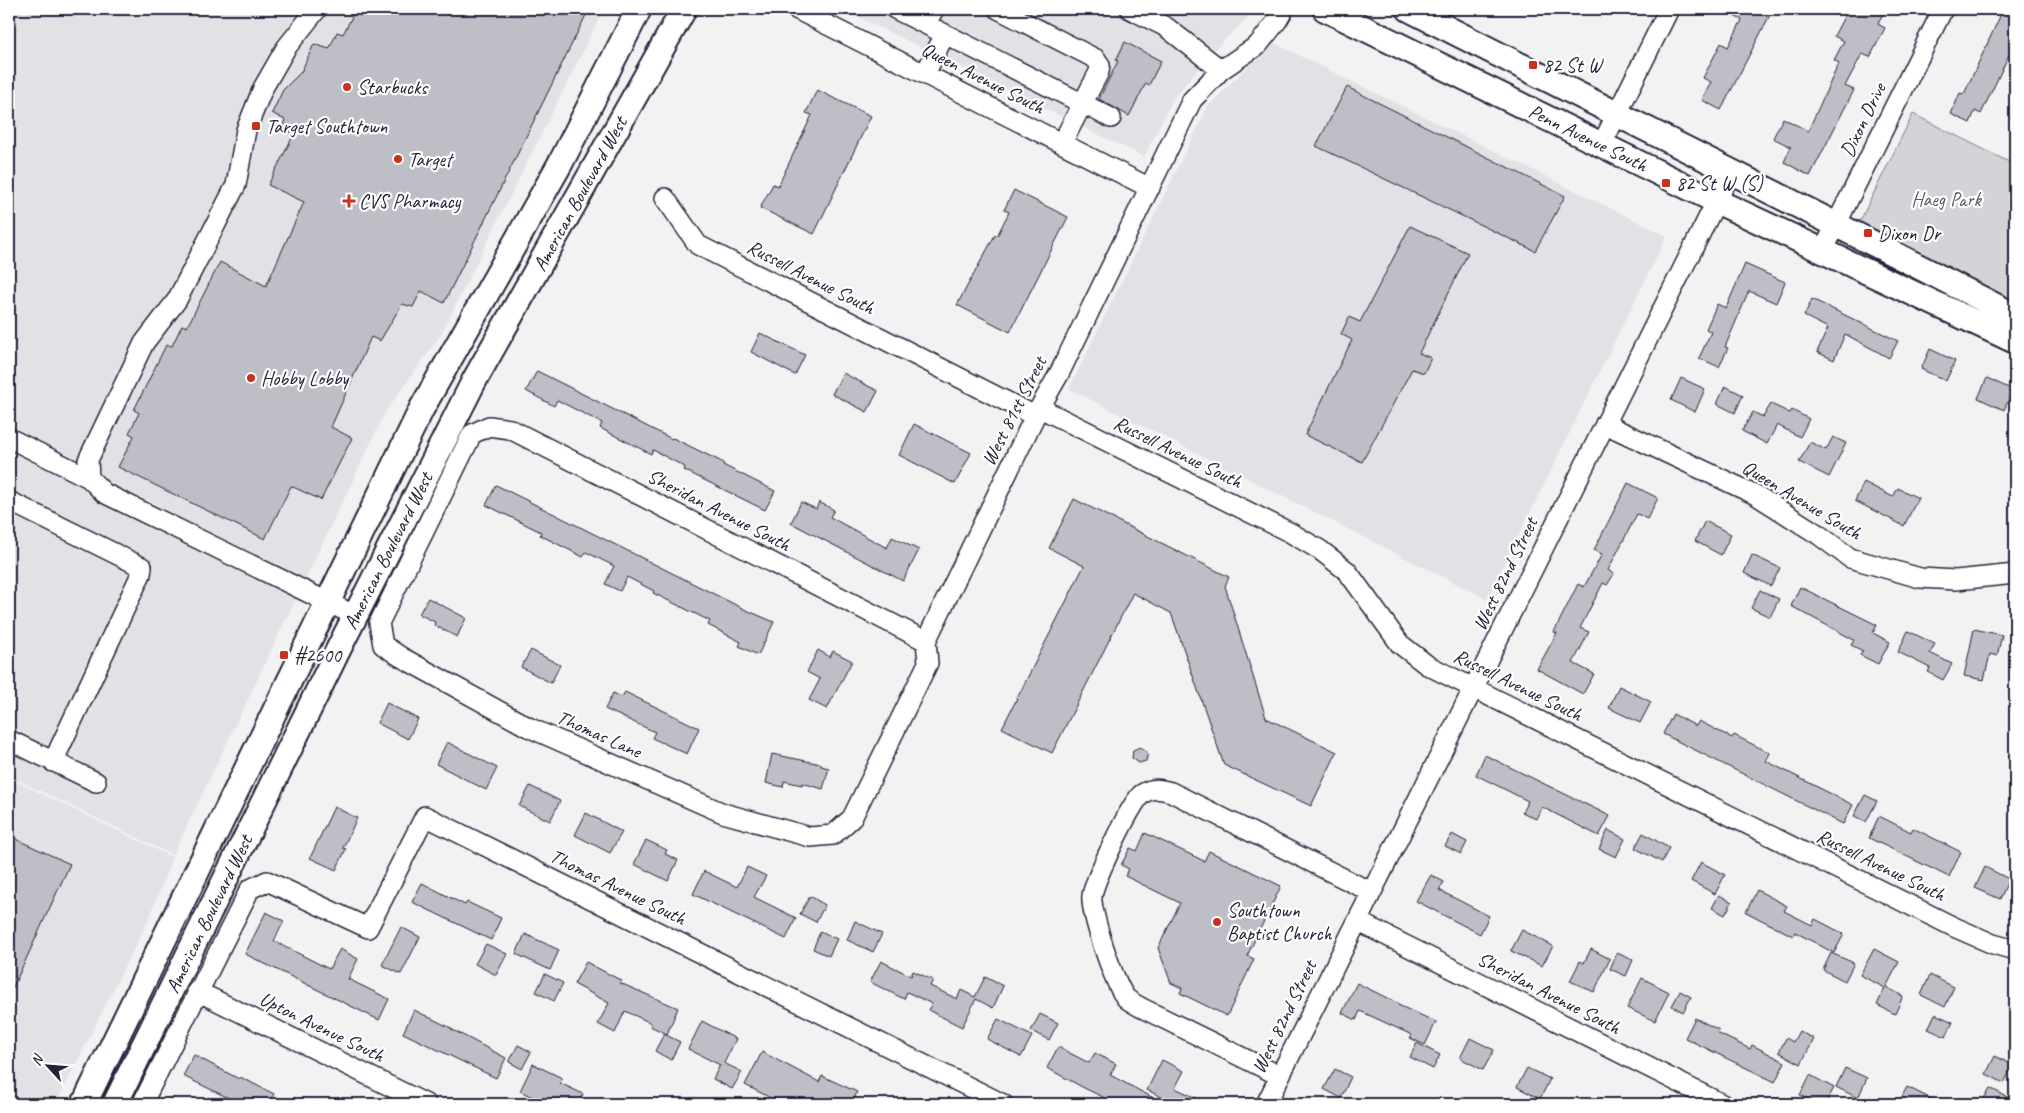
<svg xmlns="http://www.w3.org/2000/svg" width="2024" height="1113" viewBox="0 0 2024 1113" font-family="Caveat,sans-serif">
<rect width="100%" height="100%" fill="#f2f2f3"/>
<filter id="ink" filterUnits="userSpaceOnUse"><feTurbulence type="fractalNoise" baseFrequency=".02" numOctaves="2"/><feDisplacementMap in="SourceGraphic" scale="10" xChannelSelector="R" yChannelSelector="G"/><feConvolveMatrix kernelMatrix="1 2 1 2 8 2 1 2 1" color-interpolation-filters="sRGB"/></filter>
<g filter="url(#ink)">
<path fill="#e2e2e6" d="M9 9H604L440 336 386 411 173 855 9 776Z
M842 9H1251L1254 12 1219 45 1174 97 1144 157Z
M1272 42 1667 236 1487 599 1069 389 1208 106Z
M9 778 172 857 151 914 56 1104H9Z"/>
<path fill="#d3d3d8" stroke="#7a7a8a" d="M1913 114 2015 165V303L1858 225Z"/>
<path fill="#bebec6" stroke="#22223b" d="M356 9H589L444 303 421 291 413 307 402 304 380 341 371 337 331 427 352 438 321 500 291 486 265 539 118 467 134 436 129 433 139 413 134 410 166 345 172 346 182 325 187 327 220 262 266 286 304 202 268 185 294 134 282 128 285 120 272 113 283 90 301 72 314 44 329 49 337 32 343 34Z
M1720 9H1773L1721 110 1702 100 1711 82 1703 78 1721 43 1728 47 1742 20Z
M1848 9H1885L1878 24 1885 28 1870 57 1862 54 1845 86 1854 90 1810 176 1784 162 1791 147 1773 138 1783 118 1808 131 1839 63 1834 60 1844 41 1834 36Z
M2002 12 2015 18V42L1981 114 1975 111 1970 123 1951 114 1960 93 1964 94Z
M1125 42 1161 61 1149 85 1146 83 1129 116 1099 99 1118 61 1116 60Z
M1347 87 1565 196 1535 251 1316 146Z
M817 90 871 116 814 234 760 208 773 184 778 186 812 115 806 113Z
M1014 190 1068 217 1010 332 957 305 995 235 997 236 1009 212 1004 210Z
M1410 226 1468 253 1419 353 1431 358 1424 373 1412 369 1362 462 1305 435 1352 340 1341 334 1349 317 1360 322Z
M1745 264 1785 282 1776 303 1749 291 1725 347 1728 348 1719 367 1699 358 1711 332 1706 329 1717 304 1726 308Z
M1812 299 1898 341 1889 358 1845 334 1834 360 1817 352 1828 328 1804 316Z
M760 333 805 355 795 375 751 352Z
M1930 349 1955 361 1946 381 1921 369Z
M537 371 672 439 673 438 724 463 723 465 775 491 765 510 684 470 685 467 653 450 651 454 600 428 602 423 557 400 554 406 526 391Z
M843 373 878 391 867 412 832 394Z
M1681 378 1705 389 1695 412 1671 400Z
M1987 378 2013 390 2004 410 1978 398Z
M1725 386 1743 395 1735 413 1717 404Z
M1771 404 1790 413 1792 410 1809 419 1800 437 1777 425 1767 444 1742 431 1753 412 1763 417Z
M914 424 971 453 955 484 899 455Z
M1833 437 1846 443 1829 477 1799 462 1810 442 1826 450Z
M1864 482 1893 497 1898 488 1918 498 1904 526 1855 501Z
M1628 483 1658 498 1647 519 1637 514 1608 570 1614 574 1607 585 1603 583 1580 628 1589 632 1573 663 1594 674 1583 694 1537 669 1557 633 1554 632 1578 584 1584 587 1602 554 1594 550Z
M496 485 746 610 774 622 758 655 739 646 741 642 708 625 710 621 653 593 654 591 627 577 620 591 605 584 614 566 586 552 583 557 540 535 541 532 486 505Z
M1074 499 1229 577 1225 586 1266 718 1337 752 1311 806 1224 765 1171 613 1133 593 1052 753 1002 728 1084 566 1049 548Z
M801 502 816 509 819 502 834 510 830 517 887 548 892 537 919 550 903 581 791 523Z
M1705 521 1731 534 1721 555 1695 541Z
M1752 555 1780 568 1771 586 1744 573Z
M1800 587 1877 625 1873 633 1890 642 1878 664 1860 655 1863 651 1851 645 1854 640 1791 606Z
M1760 590 1779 599 1770 617 1751 608Z
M428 598 466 618 457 637 434 625 435 622 419 614Z
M1974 629 2002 635 1997 656 1990 654 1984 680 1964 676Z
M1908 631 1935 644 1930 653 1952 664 1943 680 1928 672 1930 668 1898 652Z
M531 650 560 665 551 683 521 667Z
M818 650 830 657 833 651 852 661 827 709 809 700 820 679 807 672Z
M1619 686 1651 702 1640 723 1609 708Z
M625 692 699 728 687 754 652 738 655 732 605 709 613 693 622 697Z
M387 703 418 719 408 739 377 723Z
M1673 714 1696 726 1699 721 1732 738 1734 735 1770 753 1766 761 1853 805 1843 824 1663 734Z
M447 742 497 768 486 790 436 764Z
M1140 747 1148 753 1146 761 1139 763 1132 758 1133 750Z
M772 754 821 764V766L829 768 823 789 802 783V785L784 781 783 787 766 783Z
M1485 755 1610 816 1599 836 1542 807 1536 819 1522 812 1528 801 1476 775Z
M530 786 560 801 550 821 519 806Z
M1865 795 1877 801 1866 822 1854 816Z
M334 807 357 818 343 848 346 849 336 870 310 858Z
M586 813 622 832 610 853 575 835Z
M1879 816 1911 832 1913 828 1961 852 1949 877 1869 838Z
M1608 830 1625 839 1616 857 1599 849Z
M1145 833 1204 861 1209 851 1281 886 1247 956 1254 959 1227 1016 1180 993 1182 988 1171 983 1158 948 1180 903 1125 876 1129 869 1121 865 1130 848 1137 851Z
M1643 833 1669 848 1662 862 1635 848Z
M1452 834 1467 842 1461 854 1445 846Z
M9 836 70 864 9 996Z
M646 840 667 850 665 854 678 860 668 881 634 864Z
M1701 862 1725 875 1715 894 1691 881Z
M747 867 766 876 754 897 796 918 786 939 693 894 704 871 737 887Z
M1985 867 2009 879 2000 899 1975 888Z
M1431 875 1444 882 1439 890 1489 916 1480 934 1416 901Z
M422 883 465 905 467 902 501 918 491 940 412 902Z
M1757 890 1787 906 1784 911 1812 925 1815 919 1844 934 1834 953 1795 932 1793 936 1746 912Z
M1719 895 1732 902 1725 915 1712 908Z
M810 896 825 905 816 922 800 914Z
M266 912 284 921 274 941 329 969 340 949 358 959 348 979 389 999 379 1020 245 954Z
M855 921 882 934 873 952 847 940Z
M401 927 420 937 401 974 382 965Z
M1522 930 1553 946 1542 966 1511 951Z
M820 932 837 939 829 956 813 949Z
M525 934 559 950 550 970 516 954Z
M486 944 507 954 496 975 475 964Z
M1591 949 1610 959 1594 992 1570 981 1580 961 1584 963Z
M1874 949 1899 962 1886 987 1903 996 1895 1014 1877 1005 1885 988 1860 975Z
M1617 953 1633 960 1626 976 1610 969Z
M1831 953 1854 963 1845 981 1823 970Z
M881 961 911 976 913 971 933 980 930 986 957 999 961 990 975 997 985 977 1003 986 993 1008 976 999 962 1027 928 1010 932 1004 907 992 904 999 870 982Z
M586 962 622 981 620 983 678 1008 667 1034 650 1026 651 1023 625 1011 615 1033 598 1024 609 1003 574 984Z
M545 974 563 983 554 1001 536 992Z
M1930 975 1954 987 1945 1007 1921 995Z
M1642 978 1669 992 1655 1021 1627 1008Z
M1357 983 1399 1004 1398 1005 1436 1022 1425 1045 1410 1038 1412 1035 1360 1011 1356 1020 1342 1013Z
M1680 991 1691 997 1683 1012 1672 1006Z
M414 1010 451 1028V1029L506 1058 496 1078 403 1033Z
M1040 1014 1058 1023 1049 1040 1031 1031Z
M1935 1014 1953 1022 1946 1037 1928 1029Z
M1695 1018 1719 1030 1717 1033 1750 1049 1752 1045 1785 1062 1775 1082 1685 1038Z
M998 1019 1032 1036 1021 1057 987 1039Z
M702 1021 736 1039 724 1063 742 1072 732 1089 713 1079 720 1065 688 1049Z
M1799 1031 1814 1039 1801 1064 1779 1052 1786 1038 1793 1042Z
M664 1034 680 1042 671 1060 655 1051Z
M1470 1038 1494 1050 1483 1070 1460 1058Z
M1417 1043 1440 1055 1433 1069 1410 1057Z
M518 1045 531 1052 522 1069 509 1062Z
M1058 1047 1089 1063 1095 1053 1116 1064 1110 1075 1165 1104H1117L1084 1088 1047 1068Z
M762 1052 819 1082 822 1076 857 1092 852 1104H816L803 1099 800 1104H783L745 1085Z
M194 1055 239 1079 240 1077 274 1094 269 1104H241L183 1076Z
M1995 1056 2013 1065 2004 1083 1986 1074Z
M1162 1060 1184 1071 1175 1088 1209 1104H1176L1147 1090Z
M533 1064 562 1078 560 1083 583 1094 578 1104H546L520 1091Z
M1527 1068 1550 1079 1540 1099 1517 1087Z
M1845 1068 1867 1078 1858 1098 1836 1087Z
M1335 1069 1351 1077 1341 1098 1324 1089Z
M1810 1075 1834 1088 1825 1104H1819L1800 1095Z
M1907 1087 1942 1104H1898Z
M1990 1088 2015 1101V1104H1981Z"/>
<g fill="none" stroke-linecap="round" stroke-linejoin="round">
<defs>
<path id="minor" d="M317 9 286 48 263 88 246 130 236 185 177 300 144 343 88 460 89 478 104 493 356 616
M796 9 1150 188
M895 9 945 34
M998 9 1096 59 1100 65 1099 72 1062 143
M1130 9 1166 27 1221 70
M926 24 934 9
M925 74 945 34 1111 118
M1602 144 1669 9
M665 198 698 245 1035 416
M1823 251 1943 9
M1040 408 1291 533 1320 550 1347 571 1400 644 1427 665 1954 927 1993 944 2015 950
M1605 424 1756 495 1819 535 1850 558 1920 578 1956 580 2015 574
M9 438 89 478
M9 501 142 567 141 574 53 762
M926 641 510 429 489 426 472 434 379 623 383 645 401 657 528 727 723 813 810 837 833 835 852 818 928 663 926 641 1035 416 1059 374 1192 100 1221 70 1258 45 1277 21 1284 9
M9 740 96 782
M1357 921 1722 1104
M197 991 426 1104
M1280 1076 1142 1008C1137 1005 1130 1002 1126 998 1115 986 1090 912 1092 896 1094 881 1131 802 1142 794 1153 787 1160 789 1171 792L1371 892
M142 1104 250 889 267 881 368 928 425 816 1003 1104
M1266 1104 1731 172"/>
<path id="major" d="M1325 9 1716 201 2015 341
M1409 9C1611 112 1814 212 2015 316
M84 1104 422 408 561 162 639 9
M115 1104 341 644 474 381 684 9"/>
</defs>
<use href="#minor" stroke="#22223b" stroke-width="22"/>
<use href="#major" stroke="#22223b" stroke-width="28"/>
<use href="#minor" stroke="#fff" stroke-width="19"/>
<use href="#major" stroke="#fff" stroke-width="24"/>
</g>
</g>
<g fill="#c8321e" stroke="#fff" stroke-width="2">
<rect x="1528" y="60" width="10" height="10" rx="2.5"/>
<circle cx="347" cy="87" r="5"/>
<rect x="251" y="121" width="10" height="10" rx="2.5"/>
<circle cx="398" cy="159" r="5"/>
<rect x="1661" y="178" width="10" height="10" rx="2.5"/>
<path d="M346.5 193.5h5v5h5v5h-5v5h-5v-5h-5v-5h5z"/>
<rect x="1863" y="228" width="10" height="10" rx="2.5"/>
<circle cx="251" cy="378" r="5"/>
<rect x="279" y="650" width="10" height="10" rx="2.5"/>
<circle cx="1217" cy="922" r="5"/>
</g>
<g text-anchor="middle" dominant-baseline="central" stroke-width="4.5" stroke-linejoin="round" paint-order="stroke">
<g font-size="20" fill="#22223b" stroke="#fff" text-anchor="start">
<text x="1543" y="65">82 St W</text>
<text x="357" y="87">Starbucks</text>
<text x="266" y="126">Target Southtown</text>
<text x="408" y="159">Target</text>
<text x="1676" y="183">82 St W (S)</text>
<text x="359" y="201">CVS Pharmacy</text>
<text x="1878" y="233">Dixon Dr</text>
<text x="261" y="378">Hobby Lobby</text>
<text x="294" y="655">#2600</text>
<text x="1227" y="910">Southtown<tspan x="1227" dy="23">Baptist Church</tspan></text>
</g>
<g font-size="20" fill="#22223b" stroke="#fff">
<text transform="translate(983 78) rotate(27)">Queen Avenue South</text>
<text transform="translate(1863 120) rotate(-64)">Dixon Drive</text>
<text transform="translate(1588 138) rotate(26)">Penn Avenue South</text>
<text transform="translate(580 194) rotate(-61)">American Boulevard West</text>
<text transform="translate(811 277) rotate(27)">Russell Avenue South</text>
<text transform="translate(1014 411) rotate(-63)">West 81st Street</text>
<text transform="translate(1178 452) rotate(26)">Russell Avenue South</text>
<text transform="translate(1802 500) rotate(31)">Queen Avenue South</text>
<text transform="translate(719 510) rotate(27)">Sheridan Avenue South</text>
<text transform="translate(388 551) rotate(-63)">American Boulevard West</text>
<text transform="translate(1505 574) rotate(-64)">West 82nd Street</text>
<text transform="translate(1518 685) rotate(26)">Russell Avenue South</text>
<text transform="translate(599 734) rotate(24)">Thomas Lane</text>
<text transform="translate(1881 865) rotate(26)">Russell Avenue South</text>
<text transform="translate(618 887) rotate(26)">Thomas Avenue South</text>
<text transform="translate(209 914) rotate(-64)">American Boulevard West</text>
<text transform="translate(1549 993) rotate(27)">Sheridan Avenue South</text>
<text transform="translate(1284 1017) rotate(-64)">West 82nd Street</text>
<text transform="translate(322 1027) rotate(26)">Upton Avenue South</text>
</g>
<g font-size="20" fill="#57576a" stroke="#fff">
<text x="1946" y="199">Haeg Park</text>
</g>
</g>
<rect width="2024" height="1113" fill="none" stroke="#fff" stroke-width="30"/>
<rect x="15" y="15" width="1994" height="1083" fill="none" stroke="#22223b" stroke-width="2" filter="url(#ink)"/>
<g transform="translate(48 1066) rotate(296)" stroke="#ffffff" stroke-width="4" paint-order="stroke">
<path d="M0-4L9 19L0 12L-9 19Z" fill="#22223b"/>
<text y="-8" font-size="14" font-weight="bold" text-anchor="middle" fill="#22223b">N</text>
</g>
</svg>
